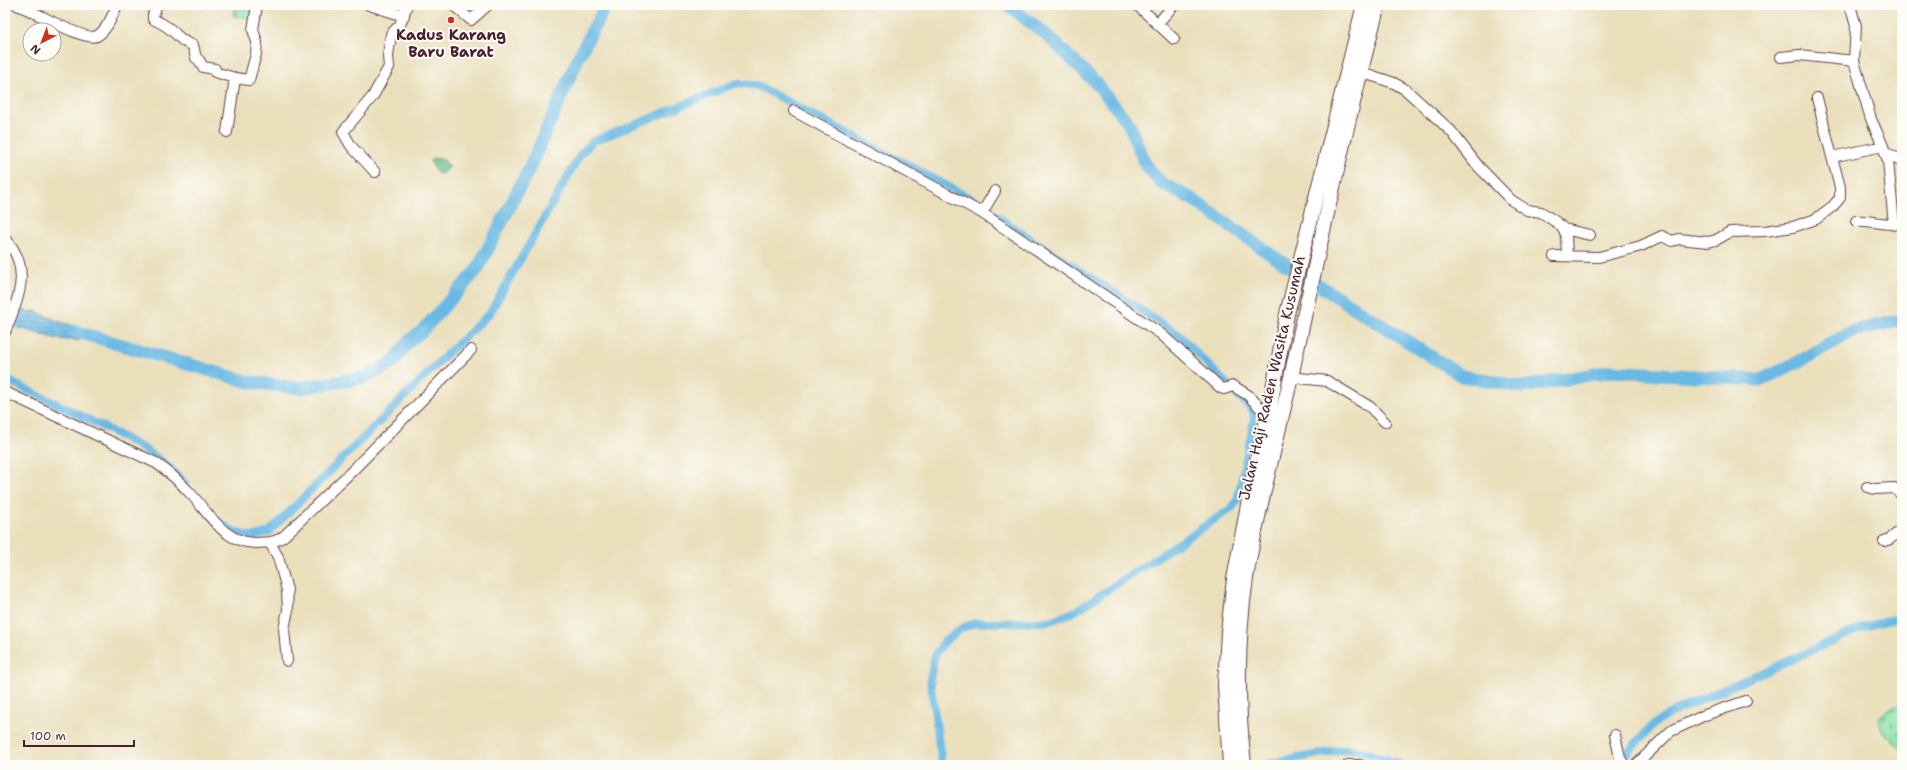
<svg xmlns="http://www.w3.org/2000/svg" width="1907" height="770" viewBox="0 0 1907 770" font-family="'Shantell Sans',sans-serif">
<defs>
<pattern id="forest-crowns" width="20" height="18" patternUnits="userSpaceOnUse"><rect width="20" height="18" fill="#6cbe8b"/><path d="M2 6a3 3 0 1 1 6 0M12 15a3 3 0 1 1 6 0" fill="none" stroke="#5b9a72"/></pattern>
<pattern id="cemetery-stones" width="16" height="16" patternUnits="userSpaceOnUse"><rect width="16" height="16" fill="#86e0a6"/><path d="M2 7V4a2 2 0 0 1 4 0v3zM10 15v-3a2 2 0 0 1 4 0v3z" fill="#75c08f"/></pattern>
<pattern id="water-rules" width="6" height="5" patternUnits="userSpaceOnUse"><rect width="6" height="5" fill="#6ab9e4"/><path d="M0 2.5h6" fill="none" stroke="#5996b9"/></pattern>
</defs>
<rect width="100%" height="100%" fill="#fdfcf7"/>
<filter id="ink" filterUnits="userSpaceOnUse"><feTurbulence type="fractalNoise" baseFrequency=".025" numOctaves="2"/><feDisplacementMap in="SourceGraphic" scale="8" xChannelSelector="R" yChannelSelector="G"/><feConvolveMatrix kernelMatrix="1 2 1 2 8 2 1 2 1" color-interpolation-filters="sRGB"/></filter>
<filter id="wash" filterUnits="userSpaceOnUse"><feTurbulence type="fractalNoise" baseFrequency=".012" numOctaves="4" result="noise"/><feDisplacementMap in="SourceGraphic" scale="16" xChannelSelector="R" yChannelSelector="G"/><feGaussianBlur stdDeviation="0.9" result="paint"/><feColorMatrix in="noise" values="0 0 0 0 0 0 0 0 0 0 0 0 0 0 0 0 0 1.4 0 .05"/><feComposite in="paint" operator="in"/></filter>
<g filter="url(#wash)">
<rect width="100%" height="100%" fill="#eadfbb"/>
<path fill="url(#forest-crowns)" stroke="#5b6e5b" d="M433 158 444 160 450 167 442 174 437 173 430 161Z"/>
<path fill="url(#cemetery-stones)" stroke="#688068" d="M235 5H258L254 21 248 18 233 16Z
M1902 702V749L1882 731 1878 717Z"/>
<path fill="url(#water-rules)" stroke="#5a6c88" d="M5 303 29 312 36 311 57 321 90 330 92 336C68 349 30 329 5 324Z"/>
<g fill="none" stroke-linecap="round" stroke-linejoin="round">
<path stroke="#6ab9e4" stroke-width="8" d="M5 379C41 397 77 413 113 432 139 446 166 460 185 483
M217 520 235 532 252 537 269 532 442 359 490 313 580 155 592 142 737 83 758 86 974 200 1020 232 1178 334 1253 411 1254 419 1237 501 1232 508 1074 612 1053 620 1040 622 975 623 962 628 944 642 935 655 930 679 942 765
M1263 765 1345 749 1361 751 1401 765
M1615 765 1653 725 1669 714 1864 627 1902 617"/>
<path stroke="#6ab9e4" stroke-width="13" d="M1008 5 1050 38 1097 84 1129 124 1145 164 1161 183 1192 199 1276 258 1462 376 1523 387 1611 371 1761 380 1800 361 1853 331 1902 320
M74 331 249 382 299 388 363 378 383 368 394 361 409 341 422 331 477 270 531 165 580 54 606 5"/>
</g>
</g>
<g filter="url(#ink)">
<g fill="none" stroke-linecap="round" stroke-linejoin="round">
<defs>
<path id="minor" d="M17 5C33 10 84 42 97 36 107 30 113 15 117 5
M157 5 153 15V19C159 22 165 25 170 29 178 35 182 43 193 45L196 58 199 60 203 67 215 69V72L235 78
M369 5 404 16
M453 5 471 20 488 5
M1137 5 1174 39
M1850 5 1856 26 1854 61 1871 119 1883 146
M1158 23 1174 5
M1781 57 1799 55 1854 61
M1361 72 1394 83 1406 90 1451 131 1478 166 1511 200 1527 210 1541 212 1556 222 1564 229 1566 236 1567 256
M1817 98 1832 157
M794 111 982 213 1161 334 1221 388 1224 389 1233 386 1248 395 1268 416
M227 132 235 78 249 80 256 54 257 42 253 30 257 5
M1885 152 1902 161
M375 172 351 146 343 132 373 96 389 67 388 56 391 34 400 25 407 5
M982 213 995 191
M1856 221C1873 219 1883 227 1902 223
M1564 229 1590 235
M5 238C33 269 18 299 5 332
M1554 256 1599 257 1641 246 1662 236 1672 241 1679 239 1708 242 1716 240 1730 232 1765 231 1793 227 1816 219 1833 206 1840 198V187L1832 157 1883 146 1888 161 1894 225
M1290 377 1327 381 1370 407 1385 422
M5 392 156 463C169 472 180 482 191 494 210 515 225 544 258 543 268 542 275 543 284 536L352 471 471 350
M1867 487 1875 489 1894 488 1902 495
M1884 541 1890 539 1902 529
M270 543 278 557 287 590 288 610 284 629 287 661
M1615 735 1620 758 1624 765
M1348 765H1360
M1636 765 1671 731 1705 715 1746 701"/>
<path id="highway" d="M1230 765 1225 685 1228 632 1234 579 1254 473 1268 416 1287 314 1364 5
M1244 765C1237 704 1237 639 1246 578 1257 510 1276 444 1291 377 1318 252 1345 128 1378 5"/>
</defs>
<use href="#minor" stroke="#623c41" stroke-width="12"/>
<use href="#highway" stroke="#623c41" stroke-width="16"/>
<use href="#minor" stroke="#fff" stroke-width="10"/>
<use href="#highway" stroke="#fff" stroke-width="14"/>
</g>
</g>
<circle fill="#c8321e" stroke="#fdfcf7" stroke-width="1.5" cx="451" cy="20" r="4"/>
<g text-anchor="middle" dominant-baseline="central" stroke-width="4" stroke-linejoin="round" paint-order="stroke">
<g font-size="15" font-weight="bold" fill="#4a1f2b" stroke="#fdfcf7">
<text x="451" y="35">Kadus Karang<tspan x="451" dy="17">Baru Barat</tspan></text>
</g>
<g font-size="15" fill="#4a1f2b" stroke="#fdfcf7">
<text transform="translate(1272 378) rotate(-77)">Jalan Haji Raden Wasita Kusumah</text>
</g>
</g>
<rect width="1907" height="770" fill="none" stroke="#fdfcf7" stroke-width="20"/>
<g transform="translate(42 42) rotate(222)"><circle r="19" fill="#fdfcf7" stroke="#b5a4a5"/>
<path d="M0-3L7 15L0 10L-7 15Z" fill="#c8321e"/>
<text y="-6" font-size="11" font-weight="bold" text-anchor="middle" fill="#4a1f2b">N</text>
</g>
<path d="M24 740v6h110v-6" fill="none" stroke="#4a1f2b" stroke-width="2"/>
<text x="30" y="740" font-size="12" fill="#4a1f2b" stroke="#fdfcf7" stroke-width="3" paint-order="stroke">100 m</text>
</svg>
